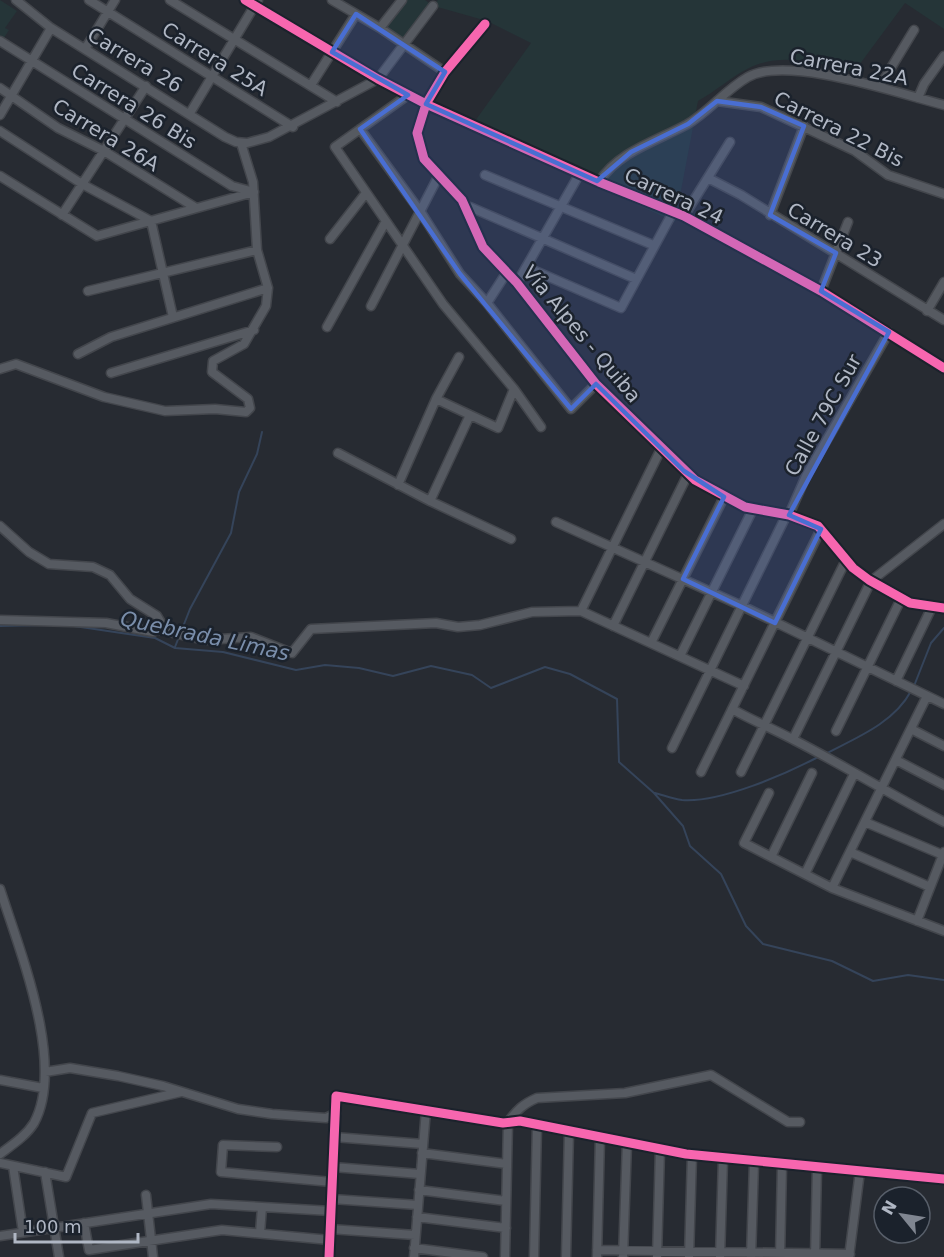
<svg xmlns="http://www.w3.org/2000/svg" width="944" height="1257" viewBox="0 0 944 1257" font-family="'DejaVu Sans',sans-serif">
<rect width="100%" height="100%" fill="#272b32"/>
<path fill="#253538" d="M0 0 17 11 5 28 9 30 0 44Z
M407 0H425L433 6 438 0H944V29L905 3 854 72C822 63 780 52 749 68 731 77 716 91 698 101L675 222 470 128 531 43 487 21 434 6 406 42 387 27Z"/>
<g fill="none" stroke-linecap="round" stroke-linejoin="round">
<path stroke="#35445a" stroke-width="2" d="M0 626 44 625
M74 626 155 638 175 648 223 652 296 670 325 665 359 668 393 676 431 666 472 675 491 688 545 667 570 674 617 699 619 762 654 793 683 826 690 846 721 874 746 926 763 944 832 961 873 981 908 975 944 980
M175 647 190 609 231 533 239 492 257 454 262 432
M914 686 931 643 944 628
M825 754C856 738 894 723 911 691
M655 793C663 795 673 799 682 800 720 803 786 774 820 756"/>
<defs>
<path id="minor" d="M16 0 51 28 225 137 236 142 247 143 269 137 378 79 433 6
M89 0 293 127
M170 0 337 102
M245 0 378 79 426 104 599 182 684 216 821 291 944 368
M332 0 380 28 445 72
M485 24 445 72 426 104 417 133 424 159 462 200 483 247 517 283 596 384 695 480 745 507 789 515 818 526 853 568 869 580 910 603 944 608
M380 28 402 0
M0 41 232 186 254 192
M85 49 115 0
M311 85 356 14
M880 86 914 30
M0 88 58 128 104 151 196 208
M408 95 335 147 443 304 514 389 498 428 436 399
M918 98 924 84 944 56
M717 101 761 107 855 151 888 175 944 194
M190 113 258 0
M0 115 51 28
M360 129 420 211 460 274 487 303 571 409 596 384
M0 131 82 184 151 221 173 317
M485 175 653 245
M0 176 97 236 254 192
M708 178 741 195 944 320
M599 182C618 152 656 141 686 125 709 112 725 90 748 77 788 55 900 94 944 105
M466 208 470 207 636 279
M62 215 146 86
M770 215 804 126
M684 216 730 142
M330 239 366 193
M526 267 621 308 673 212
M517 283 580 173
M88 291 257 250
M821 291 848 222
M487 303 507 272
M371 306 438 177
M927 311 944 282
M327 327 386 221
M78 354 111 337 268 288
M0 369 16 364 104 397 165 411 215 409 246 412 250 408 248 399 212 372 213 361 244 344 266 306 268 288 257 250 253 182 241 143
M111 373 254 330
M514 389 541 427
M338 453 430 501 511 539
M398 485 436 399 459 357
M430 501 470 415
M789 515 806 476 889 332
M556 522 742 606 944 704
M0 526 29 552 49 564 93 567 110 575 130 599 157 616 163 626 153 632 106 623 0 620
M581 611 661 449
M613 626 688 474
M159 630 205 640 251 637 292 653 311 629 436 623 458 627 480 625 532 612 581 611 744 686
M651 643 724 497
M680 656 753 509
M896 681 932 607
M732 709C753 721 774 729 794 740 845 766 893 796 944 822
M911 729 944 746
M836 731 901 599
M793 739 871 581 944 524
M672 748 787 514
M896 760 944 785
M701 772 821 529
M741 772 846 560
M769 793 744 843 832 888 944 931
M865 822 943 855
M850 852 930 887
M771 857 812 773
M805 874 854 774
M832 888 927 696
M0 889C19 949 66 1064 34 1123 26 1136 12 1145 0 1154
M917 921 944 852
M45 1072 70 1068 118 1076 163 1086 238 1109 272 1114 326 1118 336 1113
M0 1080 43 1088
M334 1137 423 1144
M277 1147 223 1145 221 1172 332 1182
M422 1153 507 1164
M0 1163 66 1177 92 1113 181 1092
M13 1166 23 1232
M333 1167 420 1174
M45 1172 59 1257
M419 1190 506 1201
M146 1195 153 1257
M332 1199 418 1205
M417 1217 506 1228
M84 1223 89 1250 222 1230 330 1240
M330 1229 415 1235
M260 1233 262 1207
M0 1236 211 1204 331 1211
M414 1248 483 1257
M597 1250 850 1254
M329 1257 336 1096 503 1123 520 1121 686 1154 944 1179
M414 1257 426 1110
M505 1257 508 1122C517 1110 523 1104 537 1098L625 1093 711 1075 788 1122H800
M534 1257 537 1125
M566 1257 569 1131
M597 1257 600 1137
M623 1257 627 1143
M657 1257 660 1149
M689 1257 692 1155
M720 1257 723 1159
M751 1257 754 1163
M780 1257 782 1166
M815 1257 817 1168
M849 1257 860 1171"/>
</defs>
<use href="#minor" stroke="#43464c" stroke-width="11"/>
<use href="#minor" stroke="#565a61" stroke-width="8"/>
<defs>
<path id="cycleway" d="M245 0 378 79 426 104 599 182 684 216 821 291 944 368
M485 24 445 72 426 104 417 133 424 159 462 200 483 247 517 283 596 384 695 480 745 507 789 515 818 526 853 568 869 580 910 603 944 608
M329 1257 336 1096 503 1123 520 1121 686 1154 944 1179"/>
</defs>
<use href="#cycleway" stroke="#1b222c" stroke-width="13"/>
<use href="#cycleway" stroke="#f766af" stroke-width="9"/>
</g>
<path fill="#496ed2" fill-opacity="0.2" stroke="#496ed2" stroke-width="4.5" stroke-linejoin="round" d="M356 14 445 72 426 104 597 181 631 152 688 124 717 101 761 107 804 126 770 215 836 253 821 291 889 332 789 515 821 529 775 623 683 579 724 497 684 471 596 384 571 409 460 274 360 129 408 95 332 52Z"/>
<g text-anchor="middle" dominant-baseline="central" stroke-width="5" stroke-linejoin="round" paint-order="stroke">
<g font-size="20" fill="#b0b7c4" stroke="#1b222c">
<text transform="translate(215 59) rotate(32)">Carrera 25A</text>
<text transform="translate(135 60) rotate(31)">Carrera 26</text>
<text transform="translate(849 67) rotate(11)">Carrera 22A</text>
<text transform="translate(134 106) rotate(32)">Carrera 26 Bis</text>
<text transform="translate(839 129) rotate(27)">Carrera 22 Bis</text>
<text transform="translate(106 135) rotate(31)">Carrera 26A</text>
<text transform="translate(674 196) rotate(25)">Carrera 24</text>
<text transform="translate(835 235) rotate(31)">Carrera 23</text>
<text transform="translate(582 334) rotate(50)">Vía Alpes - Quiba</text>
<text transform="translate(823 415) rotate(-61)">Calle 79C Sur</text>
</g>
<g font-size="21" font-style="italic" fill="#7a8eab" stroke="#1b222c">
<text transform="translate(205 636) rotate(12)">Quebrada Limas</text>
</g>
</g>
<g transform="translate(902 1215) rotate(300)"><circle r="28" fill="#1b222c" stroke="#575e69" stroke-width="1.5"/>
<path d="M0-4.5L10 22L0 15L-10 22Z" fill="#808691"/>
<text y="-9" font-size="16" font-weight="bold" text-anchor="middle" fill="#b0b7c4">N</text>
</g>
<path d="M15 1233v9h123v-9" fill="none" stroke="#b0b7c4" stroke-width="3"/>
<text x="24" y="1233" font-size="18" fill="#b0b7c4" stroke="#1b222c" stroke-width="4.5" paint-order="stroke">100 m</text>
</svg>
